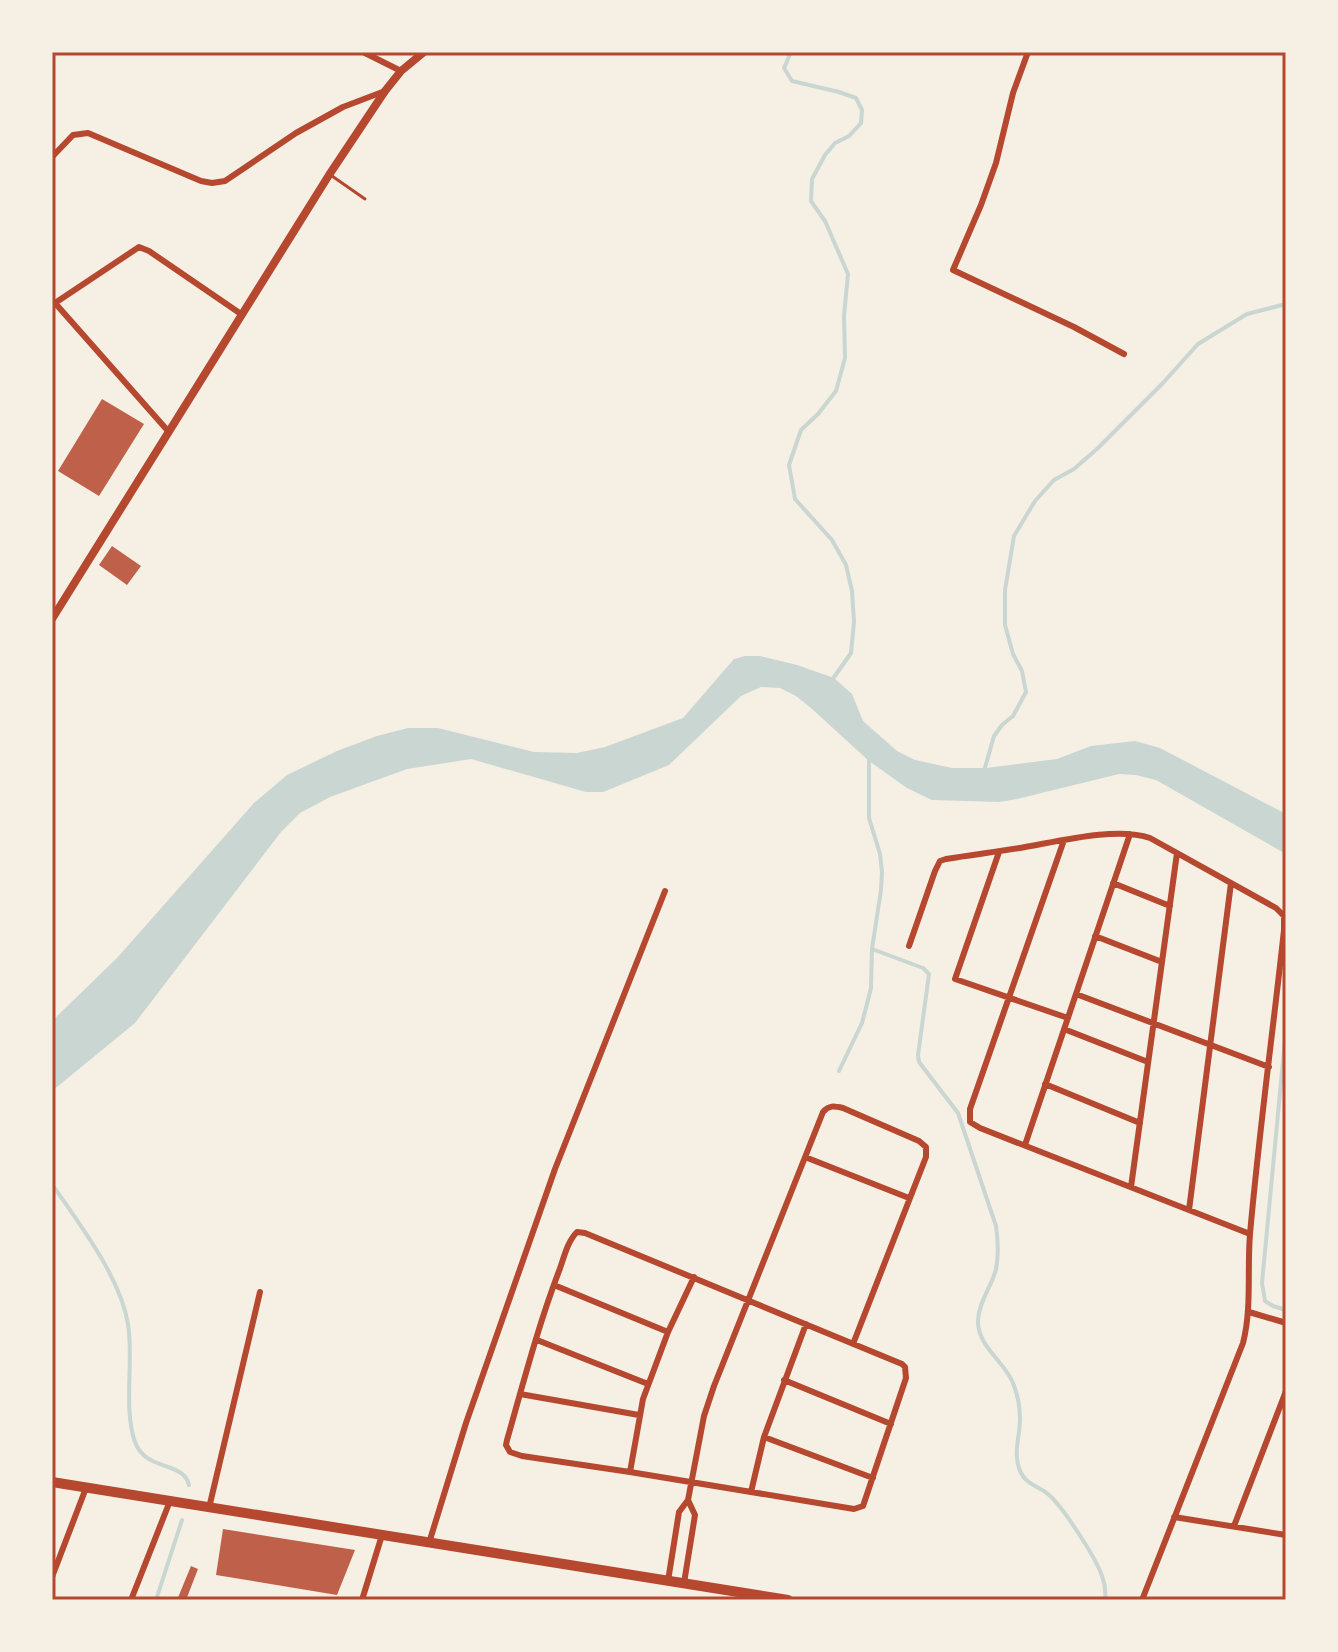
<svg xmlns="http://www.w3.org/2000/svg" width="1338" height="1652" viewBox="0 0 1338 1652" font-family="'Source Sans 3',sans-serif">
<rect width="100%" height="100%" fill="#f6efe4"/>
<path fill="#c9d6d2" d="M745 656H760L797 665 834 678 852 694 863 721 897 751 915 760 952 768H986L1057 759 1091 746 1135 741 1160 748 1286 814V854L1156 780 1136 775 1119 774 1017 799 999 802 932 800 907 788 869 761 811 708 796 696 780 688 761 687 741 696 669 765 603 792H586L471 759 407 769 330 797 300 813 281 832 135 1023 52 1091V1021L117 958 254 803 287 775 337 751 377 736 408 728H438L534 752 577 753 605 747 683 718 734 659Z"/>
<g fill="none" stroke-linecap="round" stroke-linejoin="round">
<path stroke="#c9d6d2" stroke-width="4" d="M791 52 784 68 792 81 839 92 856 98 862 110 861 123 849 136 835 143 825 155 812 179 811 201 825 221 848 274 844 316 845 358 836 391 818 414 801 430 789 465 795 499 832 540 846 565 852 591 854 622 851 653 832 680
M984 771 994 736 1002 725 1013 716 1026 692 1022 671 1013 654 1005 625V590L1014 536 1035 501 1054 480 1074 469 1098 448 1162 384 1198 344 1247 314 1286 304
M872 949 923 968 929 974 918 1055 919 1062 958 1113 996 1226C998 1240 999 1254 996 1269 992 1286 979 1301 978 1320 977 1346 1004 1361 1013 1383 1017 1393 1020 1408 1020 1419 1020 1437 1012 1455 1021 1473 1027 1485 1039 1486 1049 1495 1063 1507 1096 1558 1102 1576 1105 1584 1106 1592 1105 1600
M1286 1029 1262 1283 1265 1301 1273 1306 1286 1310
M839 1071 862 1023 867 1004 871 988 872 949 881 890 882 872 880 854 869 818V759
M52 1184C79 1224 120 1276 128 1324 134 1360 123 1408 135 1442 146 1472 184 1461 189 1485
M156 1600 182 1520"/>
</g>
<path fill="#bf614a" d="M102 399 144 424 99 496 58 471Z
M112 546 141 566 127 585 99 565Z
M223 1529 355 1550 337 1595 216 1575Z
M191 1566 198 1569 186 1600H177Z"/>
<g fill="none" stroke-linecap="round" stroke-linejoin="round">
<path stroke="#b5482f" stroke-width="3" d="M332 176 365 199"/>
<path stroke="#b5482f" stroke-width="6" d="M363 52 401 71
M1028 52 1013 93 996 163 981 205 953 270 1074 327 1124 354
M52 157 73 135 88 133 201 181 212 183 225 181 296 133 343 107 385 91
M55 303 168 431
M52 305 139 247 149 251 241 314
M1064 840 970 1109V1122L980 1128 1250 1234
M999 852 955 979 1068 1018
M1113 883 1170 906
M1095 936 1162 962
M909 946 935 871 940 861 946 859C971 855 995 852 1020 848 1056 842 1116 826 1150 838L1276 908 1284 916V930C1273 1031 1259 1132 1250 1234 1247 1270 1252 1308 1243 1343L1142 1600
M1076 994 1269 1067
M1064 1029 1148 1062
M1045 1084 1140 1123
M1025 1145 1130 834
M805 1157 909 1198
M1131 1187 1177 853
M1189 1210 1231 883
M577 1232 585 1233 902 1364 905 1367 906 1378 863 1506 854 1509 630 1472 522 1456 510 1452 506 1445 507 1440C523 1384 538 1326 559 1271 564 1258 567 1242 577 1232Z
M554 1285 668 1332
M1249 1312 1286 1323
M537 1340 648 1384
M784 1380 891 1424
M520 1394 639 1415
M764 1437 873 1478
M630 1472 643 1399 668 1332 694 1277
M751 1492 764 1437 806 1324
M209 1508 260 1292
M1174 1517 1286 1535
M1234 1526 1286 1391
M429 1543 466 1423 555 1169 665 891
M52 1577 86 1488
M668 1581 679 1512 688 1500 704 1416 714 1386 823 1112C829 1105 834 1106 843 1108L919 1141 926 1147V1157L853 1344
M684 1583 695 1515 688 1500
M131 1600 170 1501
M362 1600 382 1535"/>
<path stroke="#b5482f" stroke-width="8" d="M52 619 329 175 385 91 401 71 424 52"/>
<path stroke="#b5482f" stroke-width="10" d="M52 1482 788 1600"/>
</g>
<rect width="1338" height="1652" fill="none" stroke="#f6efe4" stroke-width="108"/>
<rect x="54" y="54" width="1230" height="1544" fill="none" stroke="#b5482f" stroke-width="3"/>
</svg>
